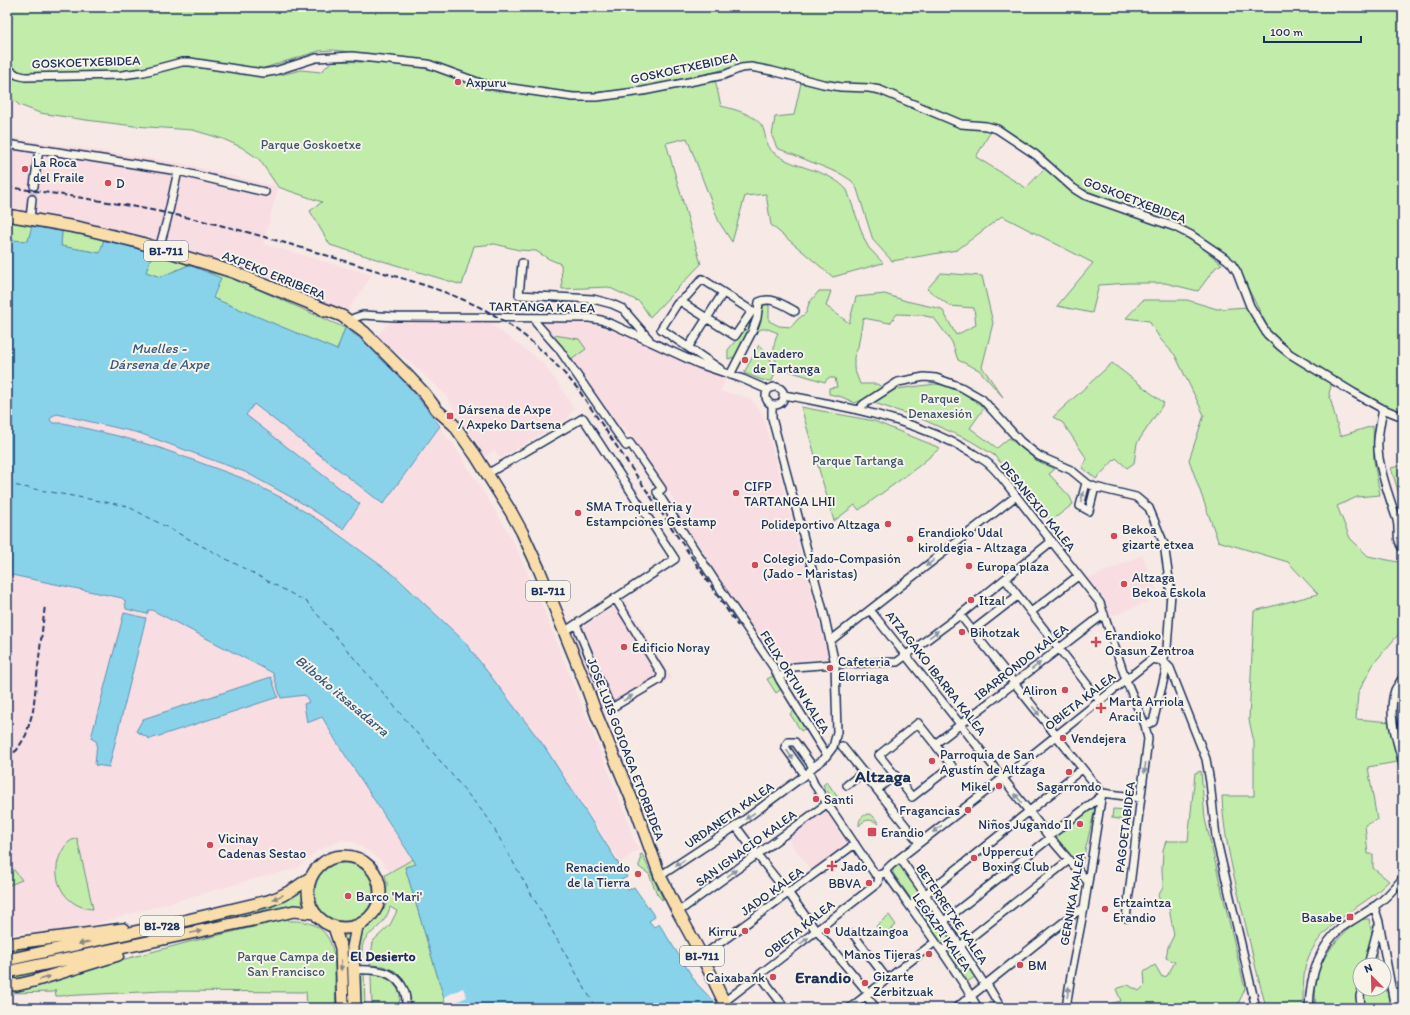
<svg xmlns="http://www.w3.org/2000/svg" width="1410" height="1015" viewBox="0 0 1410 1015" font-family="Itim,sans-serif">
<rect width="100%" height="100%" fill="#f7e9e5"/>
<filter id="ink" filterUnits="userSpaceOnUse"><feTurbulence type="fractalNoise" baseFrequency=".025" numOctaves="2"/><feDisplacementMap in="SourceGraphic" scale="8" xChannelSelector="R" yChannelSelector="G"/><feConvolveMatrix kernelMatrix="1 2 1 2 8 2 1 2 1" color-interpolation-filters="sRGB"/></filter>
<g filter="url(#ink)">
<path fill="#f8dde2" d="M7 137 180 163 278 187 263 244 372 275 346 313 252 274 7 211Z
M391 321 489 323 541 361 557 382 574 409 567 419 500 458 494 450 485 457 444 393 410 362 376 338Z
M541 321 594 324 615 332 643 343 673 358 717 373 726 379 720 391 731 394 739 395 752 400 763 415 829 658 794 661 780 671 668 505 675 501 631 435 623 426 618 429 571 360 543 327Z
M254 403 383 504 440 426 449 442 451 441 504 525 517 550 541 604 612 781 627 819 633 839 637 847 639 849 620 862 544 746 464 641 394 575 339 534 284 499 242 478 160 448 122 437 63 423H52L50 419 52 416 57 414 139 433 245 472 300 502 343 529 360 504 246 416Z
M1142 555 1157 591 1147 595 1149 601 1117 614 1110 615 1104 599 1088 578 1095 576Z
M7 573 122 598 125 601 126 609 152 610 273 673 305 695 309 703 307 722 320 718 412 859 390 872 381 860 369 851 354 842 342 840 318 850 297 868 257 878 91 925 47 933 22 932 7 935Z
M626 602 672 678 603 718 569 636 621 603Z
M825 810 847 843 811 870 787 838Z"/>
<path fill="#c2eca9" stroke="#6e8e84" d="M7 7H1403V411L1380 405 1287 349 1271 333 1233 259 1183 226 1076 187 1040 154 994 123 958 120 876 86 833 84 743 64 714 72 642 88 591 93 567 92 483 82 433 62 333 50 319 51 264 68 280 75 301 70 321 72 332 61 387 63 412 66 438 71 493 91 583 101 638 95 715 80 721 106C734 109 761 116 764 131 768 145 764 147 779 156 800 170 828 169 847 190L865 241 869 248 883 263 833 277 771 225 766 194 745 196 732 242 719 222 687 138 666 143 701 264 650 317 640 302 608 287 562 289 561 264 549 259 536 251 519 250 495 244 474 246 462 285 330 245 310 211 322 202 278 187 259 159 241 147 223 139 193 130 134 126 86 120 40 113 19 105 7 94Z
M801 83 826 89 875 91 961 127 984 128 991 131 976 157 1026 188 1046 167 1075 194 1176 231 1200 246 1222 264 1216 267 1198 291 1165 283H1128L1099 285 1092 313 1057 306 1093 263 1002 216 957 250 892 261 873 240 857 189 852 181 841 174 777 148 772 136 775 117 794 115Z
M7 221 32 226 28 241 7 240Z
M62 231 104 239 100 253 61 246Z
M152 253 189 265 160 277 146 272Z
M207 272 228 276 345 328 337 350 212 298Z
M941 273 982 276 993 323 982 367 1003 397 979 370 958 360 952 342 934 318 921 315 897 314 890 323 863 318 858 347 854 357V368L860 384H877L882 387 864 399 855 403 842 397 829 394V388L837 387 835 378H828L825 382 779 368C773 358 772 343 778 333L768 329H761L743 343 735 357 728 359V350L752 320 762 312 764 305H769V321L779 326 791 327 798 319 806 313 809 303 819 291H831L826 306 849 323 856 297 885 294 906 301 942 309 956 335 976 325 974 308 950 306 927 289Z
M1143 300H1187L1217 309 1247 307 1288 357 1332 383 1329 393 1340 436 1373 426 1374 461 1380 495 1357 497 1337 506 1350 538 1368 556 1403 563V629L1374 663 1358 693 1356 719 1403 723V761L1368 767 1377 820 1365 825 1368 854H1373V868L1389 881C1383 886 1377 893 1371 897 1344 916 1313 934 1305 968 1303 981 1303 995 1303 1008H1267L1266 1007C1256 971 1248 934 1239 897 1231 864 1223 830 1222 796H1254V742L1249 720 1254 611 1318 594 1288 562 1218 541 1189 460 1204 415 1175 355 1161 340 1149 321 1126 318Z
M554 335 579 339 586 349 571 360 553 338Z
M759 345 769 357 776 370 772 381 762 380 744 373Z
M1112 363 1164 403 1137 443 1134 463 1127 468 1116 458 1096 479 1082 467 1087 459 1063 423 1053 417Z
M935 384C952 385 971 397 984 408L970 428 997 448 1009 438 1036 460 1055 469 1049 474 1070 497 1073 504 1051 521 994 455 969 440 917 417 874 403 896 389Z
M801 407 874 421 940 448 919 466 859 510 855 505 834 521Z
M1403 465V507L1391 468Z
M775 675 783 688 776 693 767 679Z
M795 710 806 728 801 731 790 714Z
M1201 771 1205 819 1245 989 1236 1008H1104L1105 1005 1121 1001 1116 989 1128 985 1139 991 1145 985 1144 972 1155 965 1162 977 1167 976 1175 962 1166 958 1168 947 1174 935 1168 903H1161L1158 896 1163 888 1162 870 1163 850 1166 841H1188L1195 773Z
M827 782 839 799 837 805 823 785Z
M1097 800 1081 868 1054 834Z
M1113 809 1127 810 1126 820 1112 818Z
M867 814C874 814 875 819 879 824 872 819 865 818 859 826 859 819 861 817 867 814Z
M77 838 93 909C68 908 52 884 58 861 60 854 64 846 69 842 71 840 75 839 77 838Z
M642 854 663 899 662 900 657 894 649 874 639 867V865L641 860 640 855Z
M413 859 416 864 405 867 447 1008H408L411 999 404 981 395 971 383 966 370 965 373 941 390 925 397 911 390 907C388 915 383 923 377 928 372 933 367 935 364 941 361 948 362 956 362 963L358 959 357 953 359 938 363 931 375 921 386 905 387 883 385 875Z
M315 892a29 29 0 1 1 58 0a29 29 0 1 1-58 0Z
M901 863 978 975 967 982 939 939 893 873V869Z
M7 869 14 870 22 880 7 886Z
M303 889 302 900 304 906H290L280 907 7 967V964L277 904 288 899Z
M889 915 896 925 883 935 876 926Z
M288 919 289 921C331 919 336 948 335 983 335 991 336 1000 335 1008H307L306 992 163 991 59 996H56L55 989 54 992 7 993V990L25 989 91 968 189 942Z
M1361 919H1369L1378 965H1360V989H1384V980L1391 1008H1316C1311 967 1331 942 1361 919Z
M99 934 7 955V949Z
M352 934 351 1008H348L341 936Z
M118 952C98 958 23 985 7 980V976Z
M364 973 365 1008H359C359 998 354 979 364 973Z
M371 975C382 974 395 982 399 992 401 996 399 1004 398 1008H372Z"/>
<path fill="#89d3ea" stroke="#5d91b2" d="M32 226 62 231 61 246 100 253 104 239 152 253 146 272 160 277 189 265 221 278 213 298 337 350 345 328C383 352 413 391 440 426L383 504 254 404 246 415 360 504 343 529 300 502 245 472 139 433 57 414 52 416 50 420 53 423H63L122 437 160 448 242 478 284 499 320 521 394 575 464 641 544 746 627 877 621 880 628 890 634 887 655 917 649 921 654 927 659 924 697 984 719 1007 447 1008 405 867 416 864 336 741 322 717 307 723 304 704 309 702 305 695 281 698 273 673 152 610H149L147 614 126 609 125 601 122 598 7 574V240L28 241Z
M124 613 146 618 109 767 95 765 97 742 91 738Z
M271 677 278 697 150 739 136 731 143 719Z"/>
<path fill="#f7e9e5" d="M463 988 467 997 447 1006 444 997Z"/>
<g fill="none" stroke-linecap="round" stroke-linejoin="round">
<path stroke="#365881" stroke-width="1" stroke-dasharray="5 4" stroke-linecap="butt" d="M7 484 127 506 307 602 488 818 596 1008"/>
<path stroke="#cbc4ca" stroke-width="7" stroke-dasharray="7 3.5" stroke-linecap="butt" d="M32 199 34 186"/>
<defs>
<path id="street" d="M7 68 17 75 25 77 122 75 144 72 182 62H190L263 73 275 71 316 58 352 56 428 64 483 84 573 97H597L643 91 724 75 741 68 751 67 772 71 823 84 841 87 869 88 880 90 961 124 986 126 997 129 1036 155 1073 188 1084 195 1175 227 1191 235 1225 258 1231 263 1237 272 1250 306 1267 334 1280 346 1290 354 1354 393 1383 409 1403 417
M7 144 178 171 167 220 159 249
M178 171 265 192
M34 186 39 149
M30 219 32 199
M522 263 519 295 593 299 612 304 623 309 649 339V341
M680 301 735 336 752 311 702 279 687 296 677 304 661 329 720 369
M350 322 354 318 363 315 396 317 589 318 601 320 614 325 699 364 743 379 768 390
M536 323 559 349 626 446 630 443 662 489 657 492 715 581 774 668 780 680 824 751
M691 343 723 293
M730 375 752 332 757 318 759 302C771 296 784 305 795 311
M766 396a9 9 0 1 1 18 0a9 9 0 1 1-18 0Z
M783 395C797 397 811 400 825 403 878 413 940 430 985 461 991 465 997 472 1002 478L1100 603 1126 680 1145 725 1148 739 1126 918
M1383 409C1381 419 1379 430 1378 440 1376 462 1390 499 1397 520 1400 531 1395 539 1403 549
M858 410 864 404 898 382 924 377 936 378 961 387 982 399 1021 442 1039 456 1071 470 1088 484 1095 487 1136 497 1149 508 1164 544 1171 593 1167 648 1163 661
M487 474 583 418 675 559 564 632
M1086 483 1080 506 1089 511 1095 487
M1005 579 1100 701
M870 610 1050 838 1088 882
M1031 612 1078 576
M960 615 1102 793 1141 798
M576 624 610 706 613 707 659 680 661 676V673L615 598
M976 628 1016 597
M830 641 1016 496
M1163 661 1170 668 1206 759 1210 782 1216 837 1256 1008
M780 677 794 667 835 664 897 662 960 615 1052 541
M1403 677C1401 681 1397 686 1395 690 1387 715 1397 740 1403 764
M918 723 952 766 912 797 879 755Z
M1145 725 1153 722 1166 670 1163 663
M935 744 1104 614
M842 746 917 840
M809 772 814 784 875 874 879 875 884 873 887 874C918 918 951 961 978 1008
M805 775 785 747 788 742H795L813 767
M847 785 864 772
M878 789 895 775
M737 828 755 852
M1052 834 1099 798
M759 857 785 890
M902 861 945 923 983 982
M887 874 886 870 891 865 1003 778 1152 659 1163 661
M660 876 736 826 809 772 813 767 824 759 833 747 837 732 835 664 824 614 772 418V405
M790 895 814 928
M913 904 1082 769
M1374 906 1379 922 1395 1008
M678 912 828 803
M944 921 1050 838
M818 932 865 989
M853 934 887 979
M960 946 1069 860
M943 950 956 940
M702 956 855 844
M1368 965 1378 927
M354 970C374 969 397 969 405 993 406 999 407 1002 405 1008
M760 975 785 1008
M987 984 1001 1008
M1396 992 1402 1008
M866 996 876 1008
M724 1002 878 883 879 875
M850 1008 935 942
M956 1008 1075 913 1084 908
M1066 1008 1071 975 1084 908 1102 793
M1309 1008C1310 978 1317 948 1341 928 1352 920 1364 914 1375 906 1386 898 1395 888 1403 878
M1361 1008 1360 996 1362 989"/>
<path id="primary" d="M7 215 81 228 138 242 233 272 319 307 325 311
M319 307 342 316 364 332 409 377 424 393 437 410 454 425 476 456 511 512 522 532 539 569 587 688 597 716 637 812 660 876 678 912 702 956 727 1008
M308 892a36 36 0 1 1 72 0a36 36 0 1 1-72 0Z
M334 927 341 948 343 1008
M7 944 123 929
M7 960 175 923 268 901C285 896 297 887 311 877
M7 972 281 914 294 911 314 913
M7 984 17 985 34 981 118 955
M355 1008 353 947 357 927"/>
</defs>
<use href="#street" stroke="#1b2f5e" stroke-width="10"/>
<use href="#primary" stroke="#1b2f5e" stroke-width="14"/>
<use href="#street" stroke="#f7f3e8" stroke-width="7"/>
<use href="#primary" stroke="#f9deab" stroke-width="11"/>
<path stroke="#1b2f5e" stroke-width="2" stroke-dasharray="6 3" stroke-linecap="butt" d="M7 187C66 195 126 204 185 217 242 229 299 247 355 264 399 278 446 289 487 311 523 331 552 358 578 389L738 626
M7 758 17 750 26 735 33 711 45 605"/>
</g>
<defs><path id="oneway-solid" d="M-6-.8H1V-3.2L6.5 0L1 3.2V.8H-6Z"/></defs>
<g fill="#8991a3">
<use href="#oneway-solid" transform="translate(1082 497) rotate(-75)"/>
<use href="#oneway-solid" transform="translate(930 563) rotate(142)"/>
<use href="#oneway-solid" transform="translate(934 634) rotate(-37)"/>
<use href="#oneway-solid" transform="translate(1036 666) rotate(-37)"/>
<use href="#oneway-solid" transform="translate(628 698) rotate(-30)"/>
<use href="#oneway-solid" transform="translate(1036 711) rotate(51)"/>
<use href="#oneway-solid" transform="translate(790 755) rotate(56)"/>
<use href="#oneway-solid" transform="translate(1145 768) rotate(97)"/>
<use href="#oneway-solid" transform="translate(1018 798) rotate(-129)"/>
<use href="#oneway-solid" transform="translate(750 816) rotate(144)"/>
<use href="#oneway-solid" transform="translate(937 829) rotate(142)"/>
<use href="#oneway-solid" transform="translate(680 863) rotate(147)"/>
<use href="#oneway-solid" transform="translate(732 873) rotate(-36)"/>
<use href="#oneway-solid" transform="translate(804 941) rotate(-38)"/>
<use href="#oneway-solid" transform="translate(1068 992) rotate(-82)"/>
</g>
<g fill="#8a8684">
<use href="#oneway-solid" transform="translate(278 897) rotate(158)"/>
<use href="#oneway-solid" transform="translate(196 932) rotate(-12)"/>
<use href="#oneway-solid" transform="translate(84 943) rotate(168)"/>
<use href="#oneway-solid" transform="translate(341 965) rotate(88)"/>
<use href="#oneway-solid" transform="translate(45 978) rotate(-17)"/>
</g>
</g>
<g fill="#d1495b" stroke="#f7f3e8" stroke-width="1.5">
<circle cx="458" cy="82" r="4"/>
<circle cx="25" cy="169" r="4"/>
<circle cx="108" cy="183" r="4"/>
<circle cx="745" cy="360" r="4"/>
<rect x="446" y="412" width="8" height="8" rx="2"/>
<circle cx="736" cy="493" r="4"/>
<circle cx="578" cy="513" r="4"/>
<circle cx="888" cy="524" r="4"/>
<circle cx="1114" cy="536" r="4"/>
<circle cx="910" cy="539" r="4"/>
<circle cx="755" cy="565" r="4"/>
<circle cx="969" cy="566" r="4"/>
<circle cx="1124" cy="584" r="4"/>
<circle cx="971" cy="600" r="4"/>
<circle cx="962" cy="632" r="4"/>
<path d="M1094 636h4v4h4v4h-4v4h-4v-4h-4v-4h4z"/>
<circle cx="624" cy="647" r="4"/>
<circle cx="830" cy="668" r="4"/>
<circle cx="1065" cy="690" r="4"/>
<path d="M1099 702h4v4h4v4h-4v4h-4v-4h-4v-4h4z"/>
<circle cx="1063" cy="738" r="4"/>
<circle cx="932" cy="761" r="4"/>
<circle cx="1069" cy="772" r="4"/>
<circle cx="999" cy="786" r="4"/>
<circle cx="816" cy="799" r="4"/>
<circle cx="968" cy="810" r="4"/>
<circle cx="1080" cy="824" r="4"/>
<rect x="867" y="827" width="10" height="10" rx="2"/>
<circle cx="210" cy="845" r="4"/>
<circle cx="974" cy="858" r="4"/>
<path d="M830 860h4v4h4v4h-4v4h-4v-4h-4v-4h4z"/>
<circle cx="638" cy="874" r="4"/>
<circle cx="869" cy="883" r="4"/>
<circle cx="348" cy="896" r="4"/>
<circle cx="1105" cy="909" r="4"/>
<rect x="1346" y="913" width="8" height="8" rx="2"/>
<circle cx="745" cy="931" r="4"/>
<circle cx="827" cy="931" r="4"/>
<circle cx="929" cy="954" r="4"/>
<circle cx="1020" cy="965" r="4"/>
<circle cx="773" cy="977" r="4"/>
<circle cx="865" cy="983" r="4"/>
</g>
<g text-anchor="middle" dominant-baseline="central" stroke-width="4" stroke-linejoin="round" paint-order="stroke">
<g fill="#f7f3e8" stroke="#5d6a87" stroke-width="1">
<rect x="144" y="241" width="44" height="20" rx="3"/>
<rect x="526" y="581" width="44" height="20" rx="3"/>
<rect x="140" y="916" width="44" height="20" rx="3"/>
<rect x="680" y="946" width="44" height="20" rx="3"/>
</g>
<g font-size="12" font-weight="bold" fill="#1b2f5e">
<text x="166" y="251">BI-711</text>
<text x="548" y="591">BI-711</text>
<text x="162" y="926">BI-728</text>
<text x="702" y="956">BI-711</text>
</g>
<g font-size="13" fill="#1b2f5e" stroke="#f7f3e8">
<text transform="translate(86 62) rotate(-2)">GOSKOETXEBIDEA</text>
<text transform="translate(684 68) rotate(-12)">GOSKOETXEBIDEA</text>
<text transform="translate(1135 200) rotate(21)">GOSKOETXEBIDEA</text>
<text transform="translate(274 275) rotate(22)">AXPEKO ERRIBERA</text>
<text transform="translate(542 307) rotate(1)">TARTANGA KALEA</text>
<text transform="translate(1038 506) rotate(51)">DESANEXIO KALEA</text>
<text transform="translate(1021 662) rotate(-38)">IBARRONDO KALEA</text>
<text transform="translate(936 673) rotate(52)">ATZAGAKO IBARRA KALEA</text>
<text transform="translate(795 682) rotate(58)">FELIX ORTUN KALEA</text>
<text transform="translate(1080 701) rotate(-38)">OBIETA KALEA</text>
<text transform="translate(626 749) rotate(69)">JOSE LUIS GOIOAGA ETORBIDEA</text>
<text transform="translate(729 815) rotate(-35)">URDANETA KALEA</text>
<text transform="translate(1125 827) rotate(-83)">PAGOETABIDEA</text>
<text transform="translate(746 848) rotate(-36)">SAN IGNACIO KALEA</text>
<text transform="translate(772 891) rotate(-36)">JADO KALEA</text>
<text transform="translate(1072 899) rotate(-80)">GERNIKA KALEA</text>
<text transform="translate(952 914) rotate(56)">BETERRETXE KALEA</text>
<text transform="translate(799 929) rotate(-38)">OBIETA KALEA</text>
<text transform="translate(942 932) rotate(55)">LEGAZPI KALEA</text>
</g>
<g font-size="13" fill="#1b2f5e" stroke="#f7f3e8" text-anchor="start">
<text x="466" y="82">Axpuru</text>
<text x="33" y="162">La Roca<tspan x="33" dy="15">del Fraile</tspan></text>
<text x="116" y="183">D</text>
<text x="753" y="353">Lavadero<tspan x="753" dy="15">de Tartanga</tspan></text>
<text x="458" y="409">Dársena de Axpe<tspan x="458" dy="15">/ Axpeko Dartsena</tspan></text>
<text x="744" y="486">CIFP<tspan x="744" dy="15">TARTANGA LHII</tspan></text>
<text x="586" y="506">SMA Troquelleria y<tspan x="586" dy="15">Estampciones Gestamp</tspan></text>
<text x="880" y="524" text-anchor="end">Polideportivo Altzaga</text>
<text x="1122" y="529">Bekoa<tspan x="1122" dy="15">gizarte etxea</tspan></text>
<text x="918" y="532">Erandioko Udal<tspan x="918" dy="15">kiroldegia - Altzaga</tspan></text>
<text x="763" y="558">Colegio Jado-Compasión<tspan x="763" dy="15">(Jado - Maristas)</tspan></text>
<text x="977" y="566">Europa plaza</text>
<text x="1132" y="577">Altzaga<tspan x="1132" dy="15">Bekoa Eskola</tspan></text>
<text x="979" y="600">Itzal</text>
<text x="970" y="632">Bihotzak</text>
<text x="1105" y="635">Erandioko<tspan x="1105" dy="15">Osasun Zentroa</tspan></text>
<text x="632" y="647">Edificio Noray</text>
<text x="838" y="661">Cafeteria<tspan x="838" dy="15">Elorriaga</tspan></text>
<text x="1057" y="690" text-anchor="end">Aliron</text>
<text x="1109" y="701">Marta Arriola<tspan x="1109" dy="15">Aracil</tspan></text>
<text x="1071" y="738">Vendejera</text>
<text x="940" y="754">Parroquia de San<tspan x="940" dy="15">Agustín de Altzaga</tspan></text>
<text x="991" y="786" text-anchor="end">Mikel</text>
<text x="1069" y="786" text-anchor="middle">Sagarrondo</text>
<text x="824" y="799">Santi</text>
<text x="960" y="810" text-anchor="end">Fragancias</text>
<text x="1072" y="824" text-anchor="end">Niños Jugando II</text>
<text x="881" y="832">Erandio</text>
<text x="218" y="838">Vicinay<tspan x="218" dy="15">Cadenas Sestao</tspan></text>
<text x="982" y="851">Uppercut<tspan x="982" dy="15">Boxing Club</tspan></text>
<text x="841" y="866">Jado</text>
<text x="630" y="867" text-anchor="end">Renaciendo<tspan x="630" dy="15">de la Tierra</tspan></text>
<text x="861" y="883" text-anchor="end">BBVA</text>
<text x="356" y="896">Barco 'Mari'</text>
<text x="1113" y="902">Ertzaintza<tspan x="1113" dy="15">Erandio</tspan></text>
<text x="1342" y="917" text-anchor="end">Basabe</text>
<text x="737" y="931" text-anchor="end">Kirru</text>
<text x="835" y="931">Udaltzaingoa</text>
<text x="921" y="954" text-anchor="end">Manos Tijeras</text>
<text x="1028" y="965">BM</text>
<text x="873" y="976">Gizarte<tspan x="873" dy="15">Zerbitzuak</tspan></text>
<text x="765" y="977" text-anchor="end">Caixabank</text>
</g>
<g font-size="13" fill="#3c556d" stroke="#f7f3e8">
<text x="311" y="144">Parque Goskoetxe</text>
<text x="940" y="398">Parque<tspan x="940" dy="15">Denaxesión</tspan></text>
<text x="858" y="460">Parque Tartanga</text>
<text x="286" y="956">Parque Campa de<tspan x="286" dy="15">San Francisco</tspan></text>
</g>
<g font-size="14" font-style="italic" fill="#365881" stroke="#f7f3e8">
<text x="159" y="348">Muelles -<tspan x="159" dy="16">Dársena de Axpe</tspan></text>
<text transform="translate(342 696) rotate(40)">Bilboko itsasadarra</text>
</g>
<g font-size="14" font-weight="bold" fill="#1b2f5e" stroke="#f7f3e8">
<text x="383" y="956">El Desierto</text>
</g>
<g font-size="17" font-weight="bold" fill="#1b2f5e" stroke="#f7f3e8">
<text x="883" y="776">Altzaga</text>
<text x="823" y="977">Erandio</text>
</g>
</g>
<rect width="1410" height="1015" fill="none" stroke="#f7f3e8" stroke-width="24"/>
<rect x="12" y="12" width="1386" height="991" fill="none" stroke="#1b2f5e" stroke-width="1.5" filter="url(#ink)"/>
<g transform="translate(1372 977) rotate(337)"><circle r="19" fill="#f7f3e8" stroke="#9fa5b1"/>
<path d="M0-3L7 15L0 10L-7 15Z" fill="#d1495b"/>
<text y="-6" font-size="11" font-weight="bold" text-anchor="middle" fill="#1b2f5e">N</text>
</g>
<path d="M1264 36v6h97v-6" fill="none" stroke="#1b2f5e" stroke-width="2"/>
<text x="1270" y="36" font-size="12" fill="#1b2f5e" stroke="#f7f3e8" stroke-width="3" paint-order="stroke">100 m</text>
</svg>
